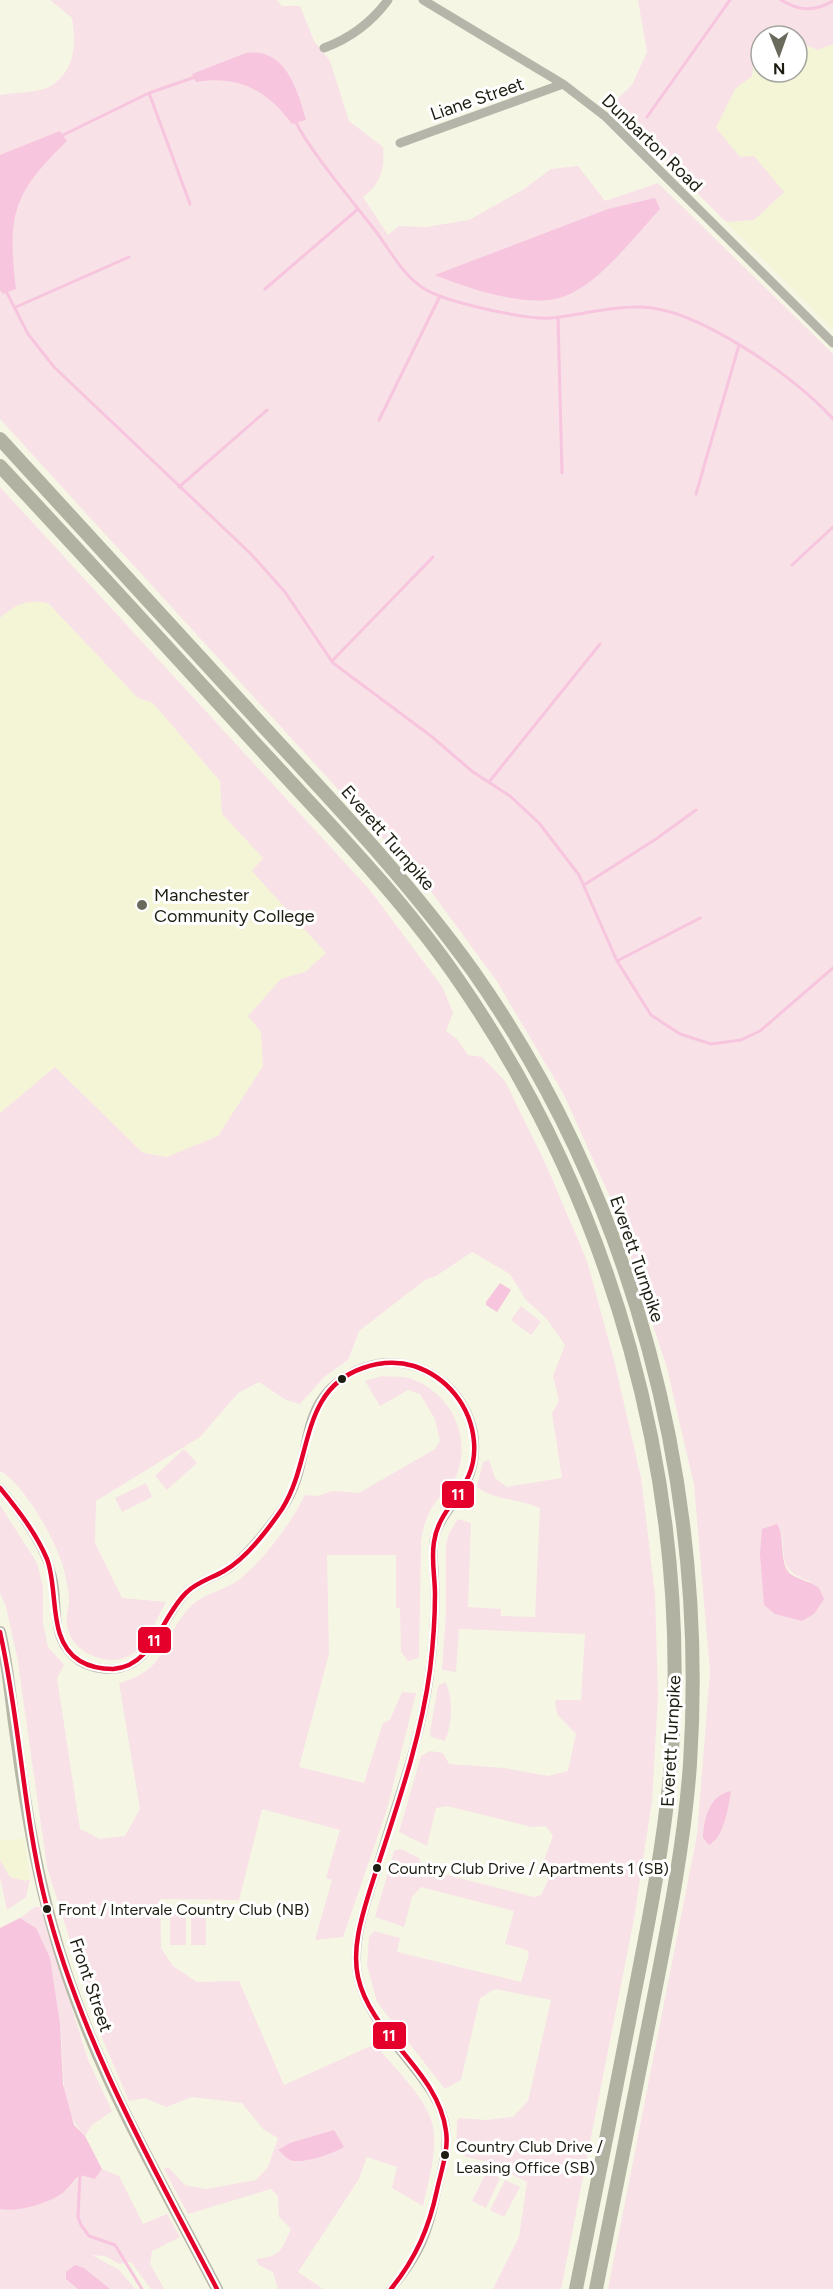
<svg xmlns="http://www.w3.org/2000/svg" width="833" height="2289" viewBox="0 0 833 2289" font-family="Figtree,sans-serif">
<rect width="100%" height="100%" fill="#f6f6e5"/>
<path fill="#f4f5d7" d="M757 41H761V72H797V42L818 50 833 44V330L726 222 754 220 740 157 715 128 735 89 752 75Z
M30 600 48 603 138 698 153 703 220 781 222 814 263 858 253 871 327 953 305 972 281 979 261 1032 263 1066 218 1137 167 1157 143 1153 117 1129 0 1113V618L14 606Z
M25 1839 30 1879 25 1881 10 1877 0 1860V1840Z"/>
<path fill="#f8e1e7" fill-rule="evenodd" d="M50 0H277L282 6H300L314 41 330 61 349 121 383 147C385 169 381 184 363 197L388 235 399 226 426 227 469 220 524 189 551 169 578 166 605 201 658 183 833 354V2289H608L697 1835 710 1672 694 1485 667 1368 615 1208 563 1093 496 980 430 890 0 419V95C12 93 42 92 51 86 76 70 76 43 72 18ZM782 1532C785 1564 780 1570 811 1582L775 1614Z
M638 0H833V44L818 50 797 42V36H761V41H757L752 76 735 89 716 128 740 157 754 156 784 192 754 220 726 222 610 106 632 85 647 52Z
M0 487 369 889 443 988 453 1013 446 1031 457 1039 468 1055 482 1057 505 1081 547 1167 587 1261 614 1360 641 1478 655 1594 658 1696 652 1801 634 1919 561 2289H493L519 2237 527 2182 489 2162 466 2157 456 2151 457 2121 459 2118 486 2120 513 2117 528 2101 551 2000 495 1989 480 1998 461 2080 445 2089 377 2002 367 1965 369 1937 374 1931 400 1938 397 1952 521 1982 529 1954 527 1950 505 1944 514 1911 421 1887 412 1897 404 1927 375 1917 394 1851 401 1849 419 1858 423 1869 534 1897 541 1895 548 1881 543 1863 553 1836 546 1826 532 1827 447 1806 436 1808 427 1846 399 1832 421 1756 430 1751 443 1753 449 1764 504 1768 548 1776 568 1771 576 1734 557 1714 555 1700H581L585 1634 459 1629 456 1672 442 1670 446 1613V1545L449 1533 458 1519 471 1523 468 1607 501 1609V1616L535 1617 540 1508C519 1498 495 1501 477 1487L483 1462 489 1460 495 1478 507 1487 562 1478 552 1413 559 1401 553 1376 565 1345 546 1318 526 1300 510 1274 472 1252 436 1276 425 1280 359 1331 348 1360 324 1377 300 1404 286 1400 259 1382 238 1393 200 1437 96 1501 95 1543 122 1598 166 1602C149 1632 139 1671 96 1657 83 1653 72 1643 68 1630 65 1620 68 1611 69 1602 69 1593 67 1583 65 1575 61 1548 24 1483 0 1471V1113L55 1067 143 1153 167 1157 218 1136 263 1066 261 1032 248 1016 281 979 305 972 326 953 252 871 263 858 222 814 220 781 153 703 138 698 48 603C26 599 16 604 0 618Z
M521 1306 541 1322 531 1335 511 1320Z
M382 1376C390 1377 401 1376 409 1378 449 1391 472 1434 457 1474 452 1486 442 1493 435 1503 426 1515 423 1528 421 1542L419 1658 408 1661 401 1652 400 1608H396V1555H327L329 1654 299 1767 364 1783 383 1723 390 1720 402 1692 416 1693 387 1809 343 1937 315 1940 332 1880 326 1878 340 1830 262 1809 239 1900 160 1899 161 1948 173 1966 197 1982 239 1981 284 2085 375 2044C392 2066 425 2096 432 2123 439 2148 428 2181 423 2206L392 2188 397 2167 367 2157 359 2179 298 2272 323 2289H278L273 2272 259 2265 256 2259C281 2256 281 2251 291 2229L279 2217 278 2196 271 2189 188 2214 164 2169 168 2167 185 2185 206 2189 256 2180 268 2167 278 2138 264 2130 242 2103 192 2097 166 2107 145 2098 129 2101 97 2026 47 1867 17 1656 6 1607 0 1593V1505L37 1563 43 1587V1623L48 1647 64 1665 57 1678 80 1829 100 1839 125 1836 140 1809 119 1683C171 1670 161 1635 192 1605 206 1592 225 1591 240 1579 267 1556 289 1526 305 1495L317 1496 333 1491 359 1493 435 1449 440 1441 435 1419 420 1394 408 1390 380 1406 365 1381Z
M184 1449 197 1463 167 1490 155 1476Z
M146 1483 152 1497 122 1512 115 1498Z
M445 1682C454 1697 452 1725 445 1741L431 1737 430 1732 438 1686Z
M0 1860 10 1877 25 1881 30 1879 26 1897 7 1910 0 1877Z
M35 1907H40L88 2060 112 2111 92 2125 85 2136C56 2106 66 2060 59 2022 53 1990 44 1959 36 1928L20 1918Z
M170 1911H186V1945H170Z
M191 1911H206V1945H191Z
M102 2169 119 2176 143 2224 167 2214 180 2237 152 2251 150 2264 164 2289H151L131 2262 119 2264 105 2256 92 2255 119 2270 135 2289H0V2209L6 2210 67 2190 80 2175 95 2179Z
M487 2171 500 2178 486 2208 472 2201Z
M505 2180 520 2187 504 2217 490 2210Z"/>
<path fill="#f7c5de" d="M246 53C286 48 297 89 306 120L292 124C267 90 239 75 196 82L192 74Z
M60 131 67 141C13 193 7 214 16 289L3 294 0 290V155Z
M655 198 660 209C635 236 600 283 565 296 531 310 467 288 435 275L608 209Z
M500 1283 511 1290 497 1312 486 1305V1302Z
M777 1524C786 1538 778 1566 792 1575 801 1580 811 1582 819 1588L824 1599 814 1614 802 1621 775 1614 764 1605 760 1554 762 1529Z
M731 1791C728 1808 725 1836 709 1845L703 1838C704 1819 709 1795 731 1791Z
M20 1918 36 1928 50 1958 60 2024 63 2084 74 2125 85 2136 102 2169 95 2179 80 2175C74 2180 72 2184 67 2189 55 2202 17 2213 0 2209V1928Z
M334 2130 344 2147C332 2154 309 2162 294 2161 287 2160 283 2154 278 2150L290 2143Z
M75 2265 84 2268 110 2289H78L66 2279V2272Z"/>
<g fill="none" stroke-linecap="round" stroke-linejoin="round">
<path stroke="#f7c5de" stroke-width="3" d="M781 0C799 11 814 12 833 1
M149 93 190 204
M647 117 730 0
M294 119C313 156 352 200 377 233 391 252 403 275 423 288 444 302 526 320 551 318 581 315 610 306 641 307 697 308 796 377 833 419
M61 136 149 93 198 76
M265 289 358 209
M6 291 28 334 54 367 251 554 285 592 333 663 431 736 473 772 510 796 539 823 579 875 617 961 651 1015 680 1034 711 1044 741 1040 760 1031 833 968
M16 307 129 257
M558 317 562 473
M379 420 440 296
M179 487 267 410
M696 494 739 345
M792 565 833 527
M332 661 433 557
M489 782 600 644
M584 885 656 839 696 810
M617 961 700 918
M77 2173 80 2175 78 2217 81 2225 89 2236 115 2245 142 2289"/>
<path stroke="#b5b6a9" stroke-width="9" d="M423 0 563 84 606 117 833 343
M324 48C351 38 371 23 388 0
M400 143 563 84
M0 1488C20 1512 44 1544 52 1575 60 1603 49 1634 73 1656 81 1664 94 1668 104 1669 152 1674 160 1618 187 1592 200 1580 218 1577 231 1567 250 1552 268 1528 282 1509 317 1461 291 1402 355 1371 374 1362 393 1360 413 1366 462 1380 489 1436 467 1482 457 1503 438 1518 434 1541 432 1558 435 1576 435 1593 435 1621 433 1650 429 1678 420 1744 395 1804 377 1868 367 1902 351 1941 358 1977 371 2037 442 2080 446 2131 448 2151 441 2171 437 2190 429 2233 419 2256 391 2289"/>
<path stroke="#b7b7a7" stroke-width="12" d="M0 1632C9 1669 11 1707 17 1744 25 1804 35 1864 51 1922 87 2058 153 2166 217 2289"/>
<path stroke="#b2b2a2" stroke-width="14" d="M0 439C87 534 175 630 262 725 335 804 410 883 473 971 634 1200 708 1486 690 1764 684 1848 667 1930 651 2012 633 2104 614 2197 596 2289
M0 466C89 561 177 658 265 754 332 827 403 899 459 981 613 1204 690 1481 672 1751 666 1834 650 1915 634 1996 615 2094 596 2191 576 2289"/>
<defs>
<path id="bus-1" d="M0 1488C18 1510 36 1533 47 1559 59 1591 47 1641 80 1661 90 1667 101 1669 113 1669 154 1666 161 1616 187 1592 197 1582 212 1578 224 1571 247 1558 267 1531 282 1509 313 1461 299 1390 363 1368 380 1362 397 1361 414 1366 447 1377 471 1406 474 1442 478 1489 439 1504 434 1542 431 1559 435 1577 435 1594 435 1619 433 1645 430 1670 420 1746 392 1820 369 1893 361 1919 352 1949 358 1977 371 2036 438 2070 446 2131 449 2150 441 2171 437 2190 429 2228 416 2258 391 2289
M0 1632C20 1721 23 1812 45 1900 80 2039 151 2163 217 2289"/>
</defs>
<use href="#bus-1" stroke="#fff" stroke-width="9"/>
<use href="#bus-1" stroke="#e4002b" stroke-width="4.5"/>
</g>
<circle fill="#69695c" stroke="#fff" stroke-width="2" cx="142" cy="905" r="6"/>
<g fill="#1d1d12" stroke="#fff" stroke-width="2">
<circle cx="342" cy="1379" r="5"/>
<circle cx="377" cy="1868" r="5"/>
<circle cx="47" cy="1909" r="5"/>
<circle cx="445" cy="2155" r="5"/>
</g>
<g text-anchor="middle" dominant-baseline="central" stroke-width="6" stroke-linejoin="round" paint-order="stroke">
<g font-size="16" fill="#1d1d12" stroke="#fff" text-anchor="start">
<text x="388" y="1868">Country Club Drive / Apartments 1 (SB)</text>
<text x="58" y="1909">Front / Intervale Country Club (NB)</text>
<text x="456" y="2146">Country Club Drive /<tspan x="456" dy="21">Leasing Office (SB)</tspan></text>
</g>
<g font-size="18" fill="#1d1d12" stroke="#fff">
<text transform="translate(477 99) rotate(-19)">Liane Street</text>
<text transform="translate(652 143) rotate(44)">Dunbarton Road</text>
<text transform="translate(388 838) rotate(49)">Everett Turnpike</text>
<text transform="translate(637 1259) rotate(71)">Everett Turnpike</text>
<text transform="translate(671 1741) rotate(-87)">Everett Turnpike</text>
<text transform="translate(91 1985) rotate(71)">Front Street</text>
</g>
<g font-size="18" fill="#1d1d12" stroke="#fff" text-anchor="start">
<text x="154" y="895">Manchester<tspan x="154" dy="21">Community College</tspan></text>
</g>
</g>
<g stroke="#fff" stroke-width="2">
<rect x="441" y="1480" width="34" height="29" rx="6" fill="#e4002b"/>
<rect x="137" y="1626" width="35" height="28" rx="6" fill="#e4002b"/>
<rect x="372" y="2021" width="35" height="29" rx="6" fill="#e4002b"/>
</g>
<g font-size="16" text-anchor="middle" font-weight="bold" fill="#fff">
<text x="458" y="1500">11</text>
<text x="154" y="1646">11</text>
<text x="389" y="2041">11</text>
</g>
<g transform="translate(779 54) rotate(179)"><circle r="28" fill="#ffffff" stroke="#a5a5a0" stroke-width="1.5"/>
<path d="M0-4.5L10 22L0 15L-10 22Z" fill="#69695c"/>
<text y="-9" font-size="16" font-weight="bold" text-anchor="middle" fill="#1d1d12">N</text>
</g>
</svg>
